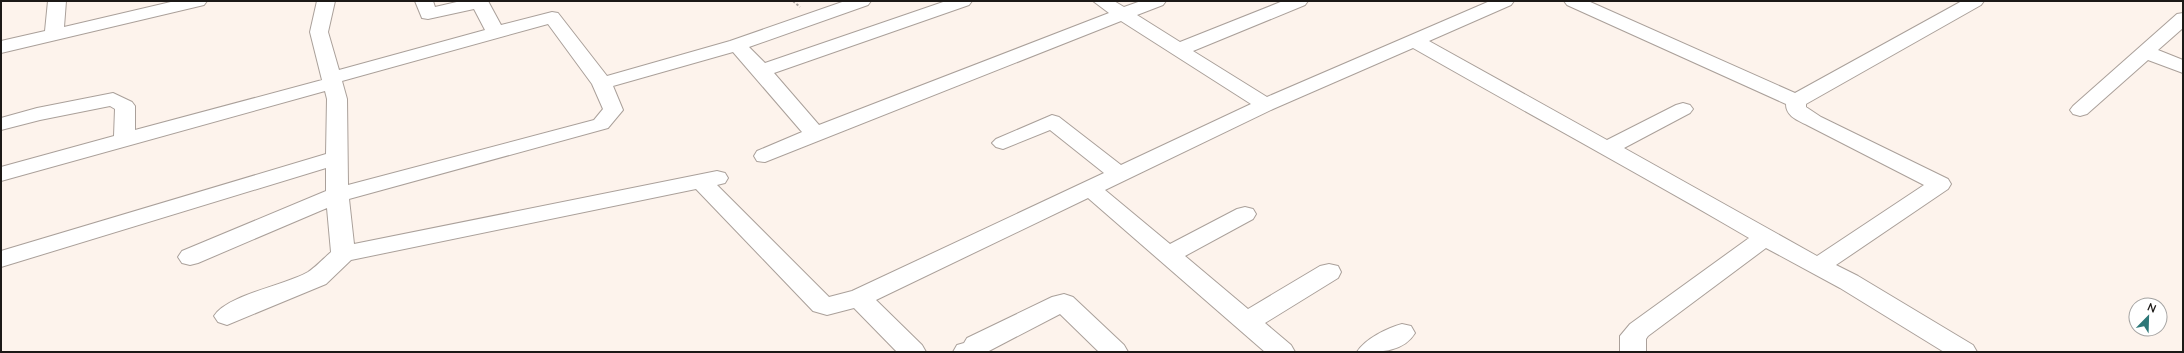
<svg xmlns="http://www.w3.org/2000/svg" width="2184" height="353" viewBox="0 0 2184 353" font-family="'Nunito Sans',sans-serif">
<rect width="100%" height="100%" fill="#fdf3ec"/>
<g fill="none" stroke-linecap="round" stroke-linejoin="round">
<defs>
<path id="minor" d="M48 1H66L64 27 175 1H207L204 5 1 53V41L45 31Z
M317 1H335L328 32 339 70 485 30 474 9 428 19 422 18 415 1H433L435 7 461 1H488L501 25 552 12 558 13 607 76 730 41 845 1H871L868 5 749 47 765 63 946 1H972L969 5 774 73 819 125 1109 13 1093 1H1114L1124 7 1141 1H1166L1163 5 1137 15 1180 42 1283 1H1308L1305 5 1193 51 1267 97 1490 1H1514L1511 5 1429 41 1607 140 1676 105 1683 103 1690 105 1693 109 1690 113 1624 148 1817 256 1924 185 1807 125C1797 120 1786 116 1786 104L1567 5 1564 1H1588L1795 93 1962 1H1984L1981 5 1806 104V107L1821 117 1948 179 1951 184 1948 189 1836 265 1858 276 1973 345 1977 352H1944L1840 288 1766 248 1648 336 1646 339V352H1620V336L1630 324 1749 238C1638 173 1525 112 1413 48L1273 109 1105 190 1170 244 1237 209 1245 207 1253 209 1256 214 1253 219 1185 256 1248 309 1320 266 1329 264 1338 266 1341 272 1338 278 1265 323 1291 345 1295 352H1265L1088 198 876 300 922 345 926 352H897L854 308 827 315 813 311 696 189 351 260 326 284 227 325 218 322 214 316C227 295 286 285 308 272 316 267 324 258 331 252L327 208 198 263 190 265 182 263 178 257 182 251 326 191V168L1 267V251L326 154 327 99 325 91 1 181V167L114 136 115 109 110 106 40 120 1 130V118L37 108 113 93 132 102 135 106V130L322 80 310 32ZM1121 21 1251 104 1121 165 1059 117 1052 115 996 139 992 143 996 147 1003 149 1050 130 1104 173 852 291 829 297 717 185 725 183 728 178 725 173 717 171 354 244 349 199 608 128 623 110 613 86 733 52 802 132 757 151 754 156 757 161 765 162ZM548 24 592 84 603 109 594 120 348 185 347 99 342 81Z
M2183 13V28L2158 50 2183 60V73L2148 60 2087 114 2080 116 2073 114 2070 110 2073 106 2177 14Z
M1064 294 1073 297 1124 345 1128 352H1099L1060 314 987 352H953L957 345 964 343 967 338 1052 297Z
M1402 324 1411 326 1415 333C1403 353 1378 352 1357 352 1365 339 1387 328 1402 324Z"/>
</defs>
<use href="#minor" stroke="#aaa09a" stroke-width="2"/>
<path stroke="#aca5a0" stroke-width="2" stroke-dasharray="2.5 2" stroke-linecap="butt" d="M793 1 800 7"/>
<use href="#minor" fill="#fff" fill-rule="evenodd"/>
</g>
<rect width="2184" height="353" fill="none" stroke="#1c1917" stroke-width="4"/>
<g transform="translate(2148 317) rotate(23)"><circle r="19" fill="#ffffff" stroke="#a4a3a2"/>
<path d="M0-3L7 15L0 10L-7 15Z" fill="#2d7778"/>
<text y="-6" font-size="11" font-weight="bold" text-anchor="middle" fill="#1c1917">N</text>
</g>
</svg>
